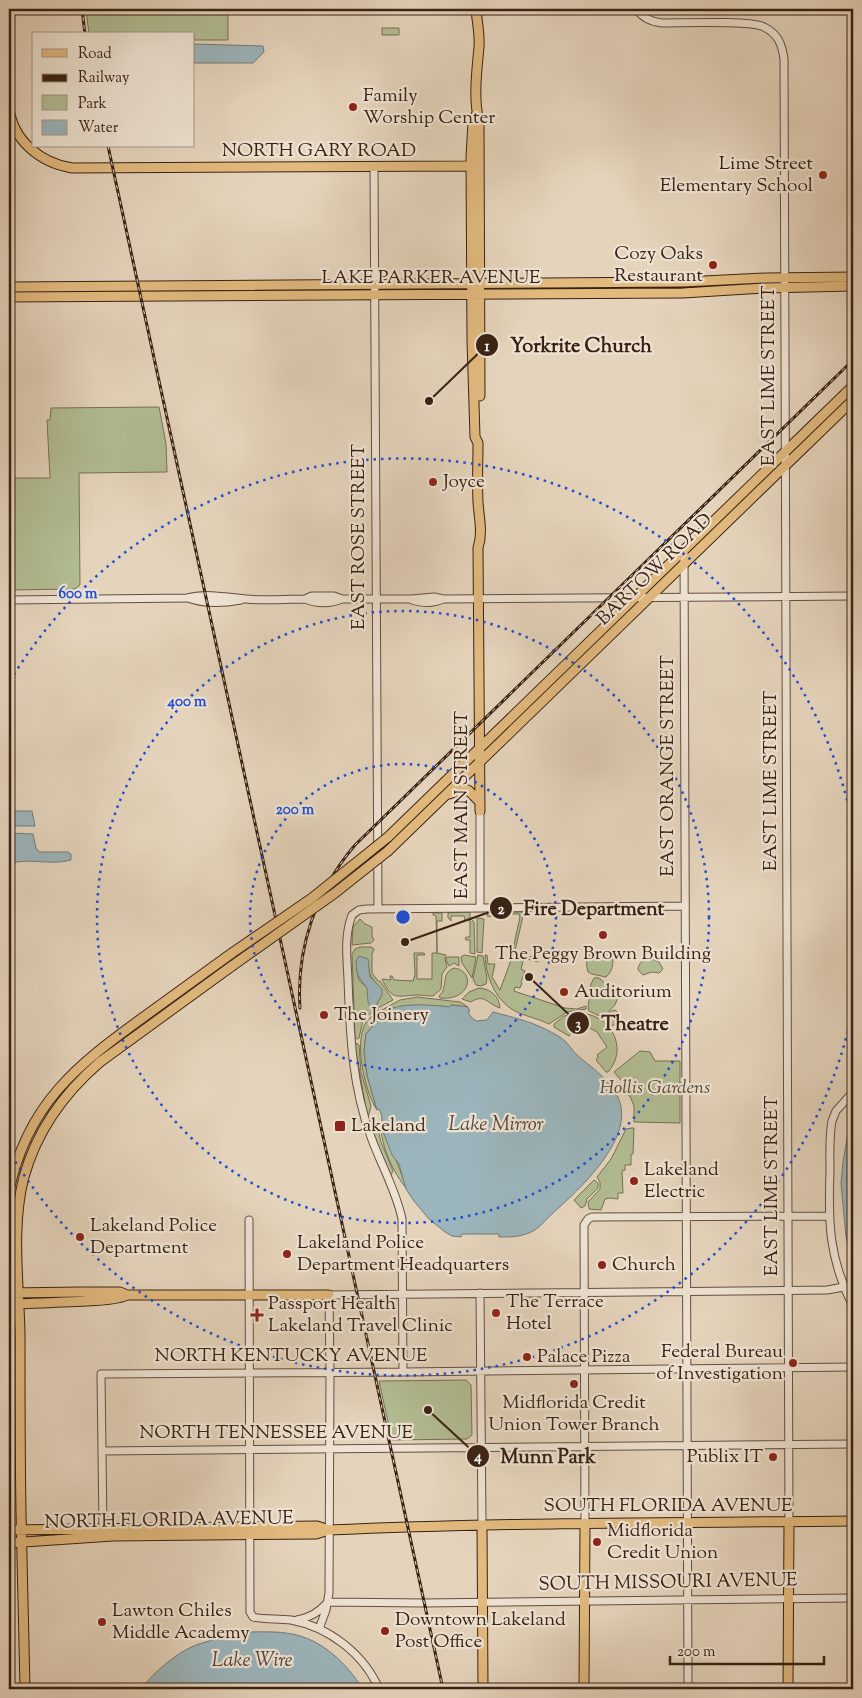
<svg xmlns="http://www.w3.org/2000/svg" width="862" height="1698" viewBox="0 0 862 1698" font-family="'Sorts Mill Goudy',serif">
<rect width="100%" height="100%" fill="#e5d4bc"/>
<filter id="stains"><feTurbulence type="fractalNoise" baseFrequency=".004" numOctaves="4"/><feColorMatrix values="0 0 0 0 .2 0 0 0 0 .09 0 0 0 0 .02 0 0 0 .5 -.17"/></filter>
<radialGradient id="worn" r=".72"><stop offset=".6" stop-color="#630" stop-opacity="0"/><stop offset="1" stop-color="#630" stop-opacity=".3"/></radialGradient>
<path fill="#b2bd93" stroke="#767054" d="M86 9 228 10V40H194V34H89Z
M382 28H399V35H382Z
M159 407 166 444 167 472 79 473 80 585 75 589 9 590V478H50L47 420H50L51 408Z
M470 912V918L474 922 475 954 470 953V940H466L465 939 466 937H470V921L465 920 464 916H451V921L448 918V913Z
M488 912H524L514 955 520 957 521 954 539 959 538 962 524 958 521 969 525 971 521 982 522 983 520 988 515 987 514 991 565 1008 577 1009 586 1006V1009L567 1012 549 1024C539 1019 529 1017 519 1013 496 1003 486 978 485 955H487L488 964H495L492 977 500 990 510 963 520 917 519 914H495L494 917 487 916Z
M433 913H442V921H437V953L446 955 445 959 447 967 442 974 441 989 433 996C427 996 422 995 417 995 396 996 392 1001 382 979L391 980 390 976H392L394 980 413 981 415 975 414 953H424L425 955H417V979H432V953H437L436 916 433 915Z
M477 918 484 919 482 953 477 952Z
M360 919 365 924 372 927V936L374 940 371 943 352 945 353 927Z
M360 947H371L374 949 372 954V973L378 981H380L393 1000 378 1008 377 1003 382 995C379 981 367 980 368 963L356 968 359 980 367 988 373 1011 363 1020 359 1038 357 1039 355 1038 352 954 355 949Z
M593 952 602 954 608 952 612 954C614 962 613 971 606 977L592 974 588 972C586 964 585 956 593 952Z
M464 955 476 957 472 978 462 963 461 957Z
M478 955 483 956 487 978 486 984 481 986 476 985 473 979Z
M447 957H459V966L454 963 449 966 446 960Z
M649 958 659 962 663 969 659 973 652 972 643 975 638 970C638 964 643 959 649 958Z
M454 968C476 971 471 1001 440 998L439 996C449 987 440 973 454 968Z
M594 978C603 976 604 985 609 991L619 994 615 1005 609 1011 606 1019 589 1011 588 1008 591 984Z
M479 988C491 989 499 996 500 1008 487 1004 485 993 471 1002L462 999 469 992Z
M417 997 460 1002 468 1007 451 1005 449 1007C432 1005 399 1003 385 1013L380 1011 400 1000Z
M615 1010 620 1014V1021L612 1026 608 1021 609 1013 611 1011Z
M578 1013C609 1013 630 1047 608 1072H606L596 1060 598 1057 597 1055 607 1047 597 1032 580 1023 573 1034 571 1033 569 1036 554 1027V1024L564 1016Z
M374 1015 372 1027 366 1034 364 1051 367 1075 377 1110C364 1092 349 1026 374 1015Z
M357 1043 359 1045 361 1072 371 1106 368 1118 364 1105 365 1103 355 1046Z
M640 1051 650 1052 655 1061H680V1123L634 1122V1106L630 1096H629L624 1088 626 1086 614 1072Z
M369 1121 378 1129 381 1142 393 1171 390 1177Z
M381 1126C389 1147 400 1166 406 1188 393 1172 381 1146 381 1126Z
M632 1128H634L633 1154H631V1165H625V1170L622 1171 623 1193H618V1199L610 1198 605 1199 601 1210 589 1209 588 1202 600 1189V1182L597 1177 611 1159 626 1129Z
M594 1180 598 1183V1188L587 1199 585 1206 581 1208 574 1200Z
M466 1380 471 1385 472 1435 467 1439 392 1440 379 1381Z"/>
<path fill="#9bb5bc" stroke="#747a79" d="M194 44 263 46 264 52 253 63H194Z
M9 811H32L35 826H9Z
M9 833 33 834 36 848 39 852H68L71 854V860C51 866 28 857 9 864Z
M359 956 368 959 370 977 382 989V995L377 1003 378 1010 382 1013C386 1012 389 1010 393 1008 407 1003 435 1005 449 1007L451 1005 468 1007 470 1011 468 1012 471 1017 476 1021 487 1020 493 1012C511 1017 530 1021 547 1030 553 1033 561 1037 566 1042 570 1046 573 1052 578 1056 594 1069 617 1085 621 1107 628 1144 579 1190 554 1212 547 1218 542 1225 535 1230 523 1237 512 1237 499 1237V1234H462L461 1237 452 1236 445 1232 429 1219 414 1201 406 1189 399 1164 392 1155 381 1126 382 1116 379 1109 377 1110 367 1075 364 1051 366 1034 372 1027 375 1017 368 1002 367 988C359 978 356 975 356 961Z
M853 1118V1268L846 1237 841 1183 843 1162 850 1122Z
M245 1632C260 1632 277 1631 292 1634 323 1640 346 1663 363 1689H141C154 1672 178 1651 199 1644 214 1639 230 1636 245 1632Z"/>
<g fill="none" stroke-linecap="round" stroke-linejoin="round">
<defs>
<path id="minor" d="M636 9C643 18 651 22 662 23 681 23 751 20 764 27 778 34 782 44 784 59L789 1522
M374 166 378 909
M684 550 688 1689
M188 598C204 604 225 603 241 600
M305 599 312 596H334L342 599H411L434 597 443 599 853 596
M9 600 187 598C206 593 226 597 246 599 265 601 285 599 305 599 316 604 331 604 342 599
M412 600C423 603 432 604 443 599
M480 811V907
M853 1092 836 1111 832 1121C829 1137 830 1154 830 1171 828 1223 829 1259 853 1306
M249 1220 250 1612 253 1617C265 1620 278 1618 291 1620 329 1627 364 1654 379 1689
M480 1293 482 1525
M403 1372 402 1219C396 1190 381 1165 371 1137 352 1086 350 1034 348 979 347 958 344 936 352 915L359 910 366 909 685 906
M102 1451 853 1444
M585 1523 584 1225 588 1219 592 1217 829 1216
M103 1528 101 1374 403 1372 853 1367
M328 1602 424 1603 853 1598
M297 1620C310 1617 318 1613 326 1604
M319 1629 326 1610 329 1593 330 1373 329 1295 827 1290 844 1287"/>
<path id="major" d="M476 9C477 22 480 34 479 47 477 69 473 99 479 121L480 396
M9 108C13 141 41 163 72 168L466 166 479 169
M477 113 473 121 471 157 472 340 475 437 478 443C478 463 477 482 478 502 479 518 483 533 478 548L480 811
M9 287 683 282 766 278 853 277
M9 297 683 293 765 288 853 286
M449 794 457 791 468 790 480 802
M388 837 853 386
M388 851 853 400
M9 1191C27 1104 77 1065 145 1016 174 995 203 974 232 953
M9 1293 80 1292H120L127 1295H329
M9 1301 19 1304C41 1302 113 1303 127 1295
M482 1525 483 1689
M9 1530 317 1526 329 1530
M9 1543 113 1536 316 1534 329 1530C504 1522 679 1523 853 1521
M9 1682V1689
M25 1689C24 1630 22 1571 21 1512 20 1453 20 1394 20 1334 19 1284 11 1225 24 1177 37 1130 64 1093 100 1062L232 966
M584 1689 585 1523
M788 1689 789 1522"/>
</defs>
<use href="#minor" stroke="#644e3f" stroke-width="9"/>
<use href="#major" stroke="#392215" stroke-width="11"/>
<use href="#minor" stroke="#eee3d3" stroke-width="7"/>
<use href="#major" stroke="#e2ba7e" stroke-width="9"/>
<defs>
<path id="rail" d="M82 9 85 34
M108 146 443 1689
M300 1008C296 948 316 891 355 845L853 360"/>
</defs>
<use href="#rail" stroke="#392215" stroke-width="3"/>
<use href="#rail" stroke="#eee3d3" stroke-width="1" stroke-dasharray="4" stroke-linecap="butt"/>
<defs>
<path id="major-bridge" d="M232 953 312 898 388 837
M232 966 335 893 388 851"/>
</defs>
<use href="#major-bridge" stroke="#392215" stroke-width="11" stroke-linecap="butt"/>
<use href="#major-bridge" stroke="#e2ba7e" stroke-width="9"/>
</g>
<g fill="none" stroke="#1d4ed8" stroke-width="2.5" stroke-dasharray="2.5 5">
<circle cx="403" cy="917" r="153"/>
<circle cx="403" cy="917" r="306"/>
<path d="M853 1009A459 459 0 0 1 10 1153M10 681A459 459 0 0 1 853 825"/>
</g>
<g fill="#8f2418" stroke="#eee3d3" stroke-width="2">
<circle cx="353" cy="107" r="5"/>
<circle cx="823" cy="175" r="5"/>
<circle cx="713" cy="265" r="5"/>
<circle cx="433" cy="482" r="5"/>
<circle cx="603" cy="935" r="5"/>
<circle cx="564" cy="992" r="5"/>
<circle cx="324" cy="1015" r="5"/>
<rect x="334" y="1120" width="12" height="12" rx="2.5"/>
<circle cx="634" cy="1181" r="5"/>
<circle cx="80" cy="1237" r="5"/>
<circle cx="287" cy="1254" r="5"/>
<circle cx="602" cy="1265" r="5"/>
<circle cx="496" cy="1313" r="5"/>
<path d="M254.5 1307.5h5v5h5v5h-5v5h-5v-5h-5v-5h5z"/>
<circle cx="527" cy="1357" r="5"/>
<circle cx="793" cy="1363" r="5"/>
<circle cx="574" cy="1384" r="5"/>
<circle cx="773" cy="1457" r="5"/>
<circle cx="597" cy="1542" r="5"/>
<circle cx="102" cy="1622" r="5"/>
<circle cx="385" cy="1631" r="5"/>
</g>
<g text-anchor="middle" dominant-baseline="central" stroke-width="4.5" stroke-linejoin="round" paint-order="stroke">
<g font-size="19" fill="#392215" stroke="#eee3d3" text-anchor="start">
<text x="363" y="96">Family<tspan x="363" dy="22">Worship Center</tspan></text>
<text x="813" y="164" text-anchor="end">Lime Street<tspan x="813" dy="22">Elementary School</tspan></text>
<text x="703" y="254" text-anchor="end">Cozy Oaks<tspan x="703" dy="22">Restaurant</tspan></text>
<text x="443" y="482">Joyce</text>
<text x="603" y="954" text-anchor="middle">The Peggy Brown Building</text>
<text x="574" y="992">Auditorium</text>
<text x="334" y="1015">The Joinery</text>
<text x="351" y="1126">Lakeland</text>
<text x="644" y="1170">Lakeland<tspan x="644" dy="22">Electric</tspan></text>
<text x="90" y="1226">Lakeland Police<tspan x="90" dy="22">Department</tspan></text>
<text x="297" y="1243">Lakeland Police<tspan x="297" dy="22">Department Headquarters</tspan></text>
<text x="612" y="1265">Church</text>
<text x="506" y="1302">The Terrace<tspan x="506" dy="22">Hotel</tspan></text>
<text x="268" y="1304">Passport Health<tspan x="268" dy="22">Lakeland Travel Clinic</tspan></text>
<text x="783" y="1352" text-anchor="end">Federal Bureau<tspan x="783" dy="22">of Investigation</tspan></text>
<text x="537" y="1357">Palace Pizza</text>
<text x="574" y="1403" text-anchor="middle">Midflorida Credit<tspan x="574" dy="22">Union Tower Branch</tspan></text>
<text x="763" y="1457" text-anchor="end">Publix IT</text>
<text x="607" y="1531">Midflorida<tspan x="607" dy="22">Credit Union</tspan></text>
<text x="112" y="1611">Lawton Chiles<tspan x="112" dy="22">Middle Academy</tspan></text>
<text x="395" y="1620">Downtown Lakeland<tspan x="395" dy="22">Post Office</tspan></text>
</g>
<g font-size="19" fill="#392215" stroke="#eee3d3">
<text x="319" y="151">NORTH GARY ROAD</text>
<text x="431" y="278">LAKE PARKER AVENUE</text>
<text transform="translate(769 376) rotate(-90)">EAST LIME STREET</text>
<text transform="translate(359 537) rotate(-90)">EAST ROSE STREET</text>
<text transform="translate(655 570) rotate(-44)">BARTOW ROAD</text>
<text transform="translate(668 766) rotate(-90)">EAST ORANGE STREET</text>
<text transform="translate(771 781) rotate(-90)">EAST LIME STREET</text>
<text transform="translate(462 805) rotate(-90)">EAST MAIN STREET</text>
<text transform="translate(772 1186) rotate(-90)">EAST LIME STREET</text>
<text x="291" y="1356">NORTH KENTUCKY AVENUE</text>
<text x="276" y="1433">NORTH TENNESSEE AVENUE</text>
<text x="668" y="1506">SOUTH FLORIDA AVENUE</text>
<text transform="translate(169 1521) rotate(-1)">NORTH FLORIDA AVENUE</text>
<text transform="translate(668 1583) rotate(-1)">SOUTH MISSOURI AVENUE</text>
</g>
<g font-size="19" font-style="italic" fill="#574934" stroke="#eee3d3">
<text x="655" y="1088">Hollis Gardens</text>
</g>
<g font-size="20" font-style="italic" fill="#52473f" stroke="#eee3d3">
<text x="496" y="1125">Lake Mirror</text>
<text x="252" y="1661">Lake Wire</text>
</g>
</g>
<circle cx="403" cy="917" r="8" fill="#1d4ed8" stroke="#eee3d3" stroke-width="2.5"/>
<g font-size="15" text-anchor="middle" font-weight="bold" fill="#1d4ed8" stroke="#eee3d3" stroke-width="4.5" stroke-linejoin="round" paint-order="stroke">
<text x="78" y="598">600 m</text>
<text x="187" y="706">400 m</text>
<text x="295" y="814">200 m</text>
</g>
<path fill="none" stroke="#392215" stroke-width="2" d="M429 401L487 345M405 942L501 908M529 977L578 1023M428 1410L478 1456"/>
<g fill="#392215" stroke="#eee3d3" stroke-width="2">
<circle cx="429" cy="401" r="5"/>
<circle cx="405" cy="942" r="5"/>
<circle cx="529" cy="977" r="5"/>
<circle cx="428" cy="1410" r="5"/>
<circle cx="487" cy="345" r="12"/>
<circle cx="501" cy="908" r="12"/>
<circle cx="578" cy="1023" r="12"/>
<circle cx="478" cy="1456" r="12"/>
</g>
<g font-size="15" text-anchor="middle" font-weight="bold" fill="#fff">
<text x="487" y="351">1</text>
<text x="501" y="914">2</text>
<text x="578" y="1029">3</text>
<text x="478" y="1461">4</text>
</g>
<g font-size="20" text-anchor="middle" font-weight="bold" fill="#392215" stroke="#eee3d3" stroke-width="4.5" stroke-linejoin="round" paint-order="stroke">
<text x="581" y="352">Yorkrite Church</text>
<text x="594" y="915">Fire Department</text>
<text x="635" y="1030">Theatre</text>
<text x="548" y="1463">Munn Park</text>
</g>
<rect width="862" height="1698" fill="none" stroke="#e5d4bc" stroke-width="30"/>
<rect x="10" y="10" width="842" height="1678" fill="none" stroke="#392215" stroke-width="2.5"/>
<rect x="15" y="15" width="832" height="1668" fill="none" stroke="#392215"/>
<rect x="32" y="32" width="162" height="115" fill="#eee3d3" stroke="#a69687"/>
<rect x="42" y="49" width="25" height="8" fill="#e2ba7e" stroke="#a69687"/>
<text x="78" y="58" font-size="15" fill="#392215">Road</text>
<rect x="42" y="74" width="25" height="8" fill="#392215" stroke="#a69687"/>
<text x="78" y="82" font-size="15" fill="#392215">Railway</text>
<rect x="42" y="95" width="25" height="15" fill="#b2bd93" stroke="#a69687"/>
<text x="78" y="108" font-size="15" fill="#392215">Park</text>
<rect x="42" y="120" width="25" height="15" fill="#9bb5bc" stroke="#a69687"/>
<text x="78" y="132" font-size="15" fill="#392215">Water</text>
<path d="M670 1656v8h154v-8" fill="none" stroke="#392215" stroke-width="2.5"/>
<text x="677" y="1656" font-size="15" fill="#392215" stroke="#eee3d3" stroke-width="4" paint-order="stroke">200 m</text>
<rect width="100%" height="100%" filter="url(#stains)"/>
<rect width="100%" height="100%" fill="url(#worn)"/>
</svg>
